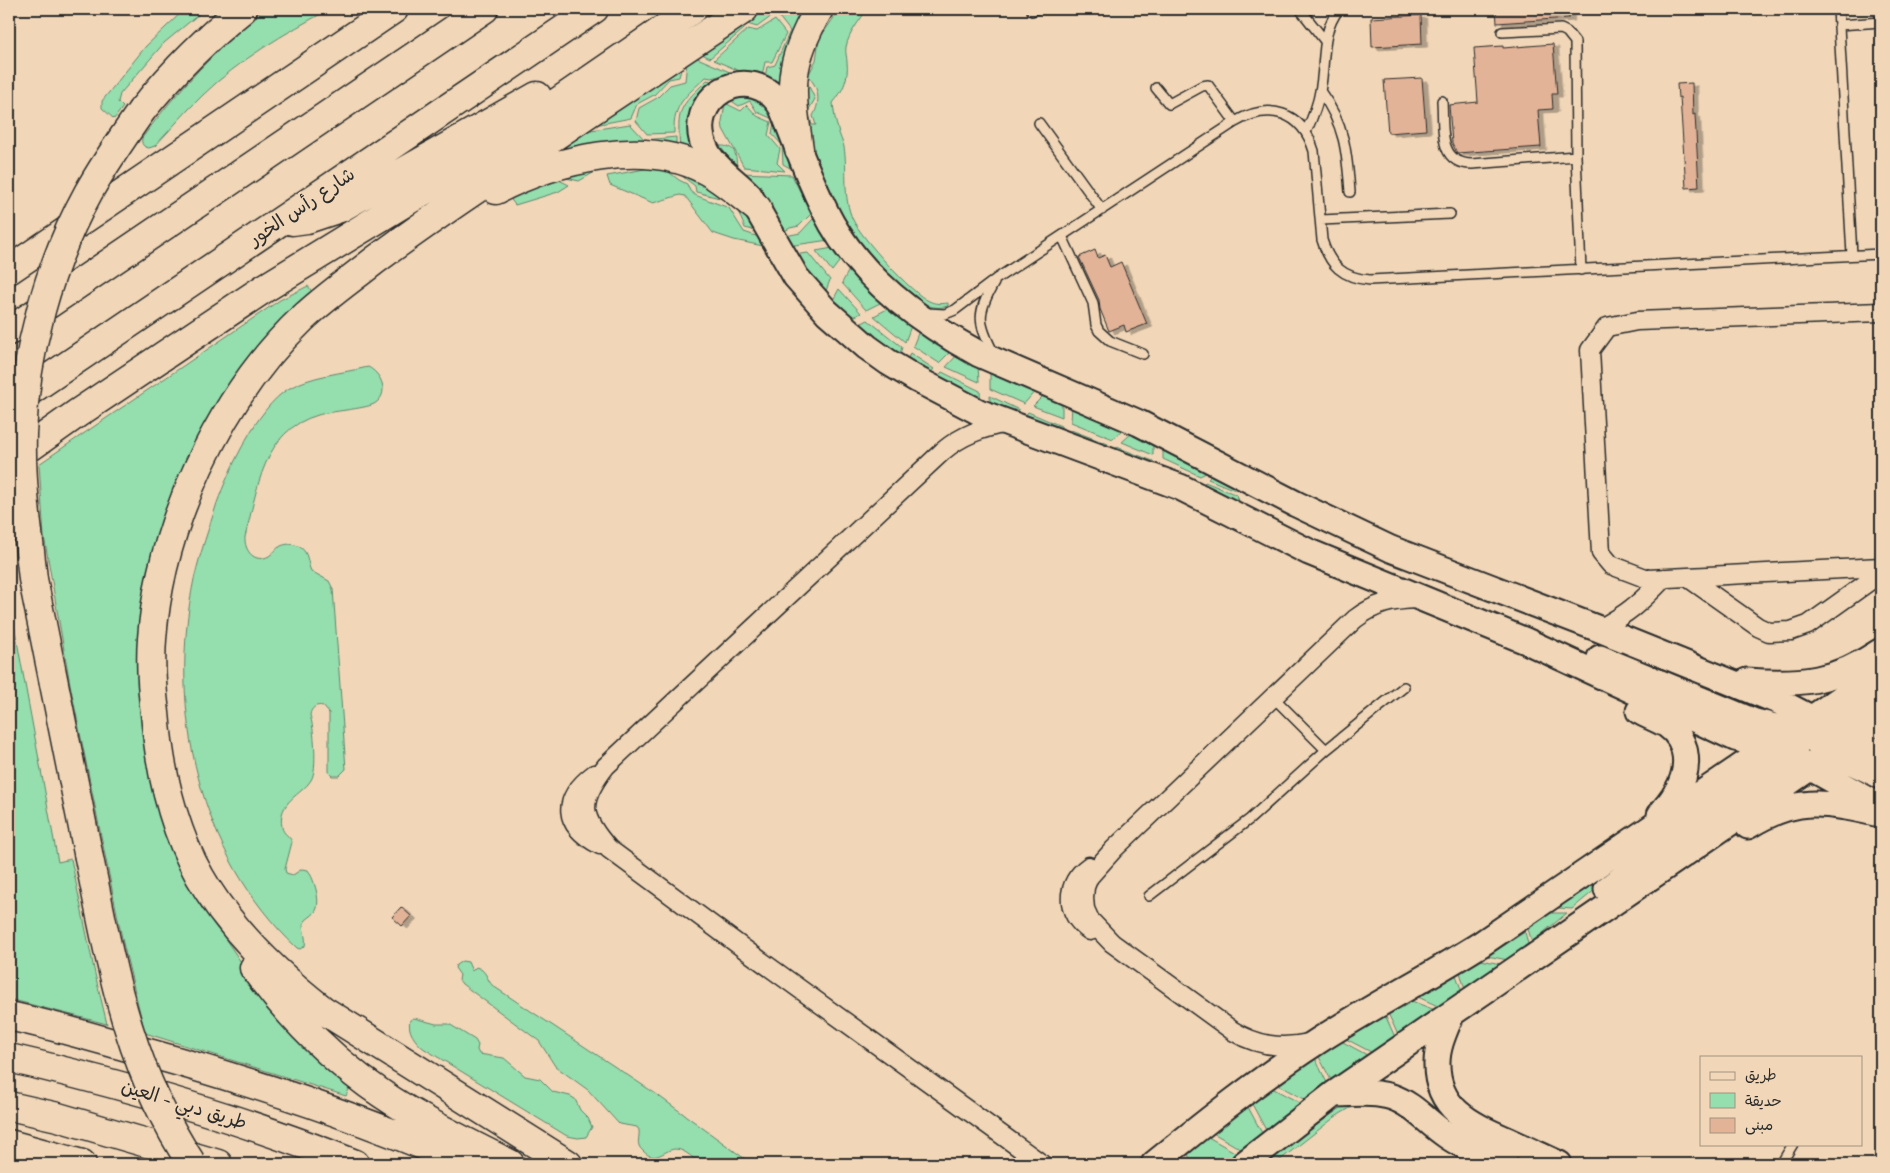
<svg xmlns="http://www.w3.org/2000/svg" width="1890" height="1173" viewBox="0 0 1890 1173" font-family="Mynerve,'Playpen Sans Arabic',sans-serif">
<defs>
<filter id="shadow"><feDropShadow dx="5.5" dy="3" stdDeviation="0" flood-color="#0004"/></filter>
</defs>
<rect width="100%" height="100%" fill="#f1d7b8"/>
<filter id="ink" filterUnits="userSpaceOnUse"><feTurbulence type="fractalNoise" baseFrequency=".02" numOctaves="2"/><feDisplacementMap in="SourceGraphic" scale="10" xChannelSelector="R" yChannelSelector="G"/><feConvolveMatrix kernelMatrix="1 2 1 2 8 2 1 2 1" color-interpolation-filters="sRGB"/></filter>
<g filter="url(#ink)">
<path fill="#95dead" stroke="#60846c" d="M185 9H201L199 14 164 43 120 94 118 102 123 107 114 119 102 108V101L146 46Z
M264 9H330C285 33 239 60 203 95 186 111 171 129 155 146L149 148C143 147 141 144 142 138 178 89 218 48 264 9Z
M765 9H806L781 84 765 77 767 67 775 65 790 31 776 13 757 27 744 23Z
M840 9H867C860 21 849 32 846 47 845 53 847 57 847 62 849 78 843 91 833 103 834 112 835 121 838 129 839 135 843 142 844 147 848 171 842 196 853 220 861 237 912 294 929 301 935 304 941 304 948 303V306C927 312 916 298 902 286 858 247 828 199 811 143 807 131 802 119 801 107 799 82 806 63 816 41L813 58 806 70 805 78 815 99 808 111 812 125H816L813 116C821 101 819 88 808 76L816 60 819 39Z
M775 20 786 34 772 62H765L762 76 742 72 714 60 748 29 757 31Z
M742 25 744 29 710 58 700 53Z
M695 57 732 73 711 78 706 77C686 96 673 104 674 133L647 134 636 121 639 108 657 98 670 85 685 81 687 62Z
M682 66 679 77 669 79 654 95 637 104 631 118 595 125Z
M707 80 711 81C689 103 679 126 697 154L680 150C677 108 678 109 707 80Z
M724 96 761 98 778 121 790 168 783 164 782 145 772 134 774 122 773 119 757 112 750 101 739 106Z
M725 103 741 111 747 105 757 116 771 122 768 135 780 149 777 163 785 171 744 167 723 129 722 122Z
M630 124 645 140 676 137V147L529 167 585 131Z
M715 146C735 145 736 150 737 169L741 173 792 175 811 214 799 226 790 228 779 234Z
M661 166 679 180 687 184 690 191 695 195 729 208 744 232 759 237 763 246 734 240 713 233 685 196 680 195 653 203 610 185 607 176Z
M670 167 682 169 731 201 696 192 695 186Z
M600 169 579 181 562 177Z
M557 179 569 185 558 192 515 205 509 197Z
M737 203 757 231 745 228 735 204Z
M813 219 829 240 788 246 781 237 800 233Z
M833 248 842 258 832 271 816 251Z
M808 253 830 280 824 296 792 255Z
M850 268 882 302 866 310 842 283Z
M308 286 313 293 229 391 143 661 209 915 243 965 350 1087 346 1096 145 1033 123 943 70 684 44 536 39 464 280 300Z
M839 289 861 313 846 321 831 304Z
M889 308 911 326 905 342 874 316Z
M868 320 902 347 898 361 854 327Z
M919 331 951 351 939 363 913 346Z
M910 353 934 369 924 379 905 367Z
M958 354 978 365 979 382 946 367Z
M368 367C381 373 391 394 374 404 364 409 331 411 318 415 262 431 258 489 245 537 244 551 255 564 269 556 274 553 276 548 281 546 287 543 295 544 300 547 309 553 307 563 311 571L329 581 333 589 346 769 339 776H332L329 773V713L323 706C316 704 311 708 310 715 314 727 318 770 311 780 302 795 277 801 282 827 283 834 290 836 292 842L285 869 286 873 293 875 302 869 308 870C314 879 322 903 315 912 312 917 306 918 304 923 301 927 307 937 305 946L300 949 297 948C198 855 167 709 194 579 200 553 209 528 217 503 229 470 257 408 288 389 309 376 343 373 368 367Z
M990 368 1036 390 1024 404 990 389Z
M942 372 980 391 981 405 932 382Z
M1045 394 1062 402V417L1033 406Z
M990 396 1019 410 1011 419 990 409Z
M1072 405 1125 428 1113 439 1071 422Z
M1028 412 1061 426V440L1019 423Z
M1071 430 1108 444 1100 452 1071 442Z
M1132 433 1153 444V455L1122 442Z
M1117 447 1153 461 1154 471 1109 455Z
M1163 447 1208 472 1200 476 1163 459Z
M1213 474 1233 486 1235 490 1208 479Z
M1205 482 1237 495 1239 501 1200 487Z
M9 598 58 862 71 859 95 974 107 1024 9 999Z
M1591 884 1596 889 1572 909 1558 908Z
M1551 913H1567L1532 942 1528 929Z
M1525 932 1528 944 1508 960 1487 956Z
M1481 960 1501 964 1465 990 1460 972Z
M462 961 468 962 472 971 476 967C487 970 486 979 493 986L656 1094 752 1164C737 1164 720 1167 705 1164 694 1162 687 1149 675 1149 663 1150 656 1164 643 1151 635 1144 640 1139 639 1130L637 1127 619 1124 588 1090 555 1066 539 1041 462 984 459 980 460 975 455 968 456 965Z
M1456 975 1462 992 1440 1007 1418 997Z
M1409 1000 1435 1010 1398 1035 1388 1013Z
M1385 1015 1395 1037 1373 1053 1346 1039Z
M414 1018 436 1024H449L475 1040 478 1045 477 1050 479 1054 504 1058 525 1076 540 1079 553 1092 570 1096 575 1099 580 1110 588 1118 592 1127 586 1137 578 1138 567 1136 423 1048C415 1041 407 1031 410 1020Z
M1341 1041 1369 1056 1332 1082 1319 1057Z
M1315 1058 1328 1085 1307 1101 1278 1085Z
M1272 1088 1302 1104 1267 1132 1252 1104Z
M1378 1101 1406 1118 1379 1106H1361L1350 1108 1335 1117 1275 1164H1267L1312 1128 1345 1105Z
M1248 1107 1263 1135 1244 1151 1213 1133Z
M1208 1137 1238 1154 1227 1164H1194L1188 1155Z"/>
<path fill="#e2b397" stroke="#2b2b2b" filter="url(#shadow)" d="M1496 9H1569V18L1497 23Z
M1421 15 1422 44 1372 47 1371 18Z
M1553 44 1557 94H1552L1553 109 1538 110 1541 147 1457 153 1452 143 1449 105 1478 102 1474 48 1503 46V48Z
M1422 78 1426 130 1388 133 1384 80Z
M1692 83 1693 115 1695 114 1699 187 1686 188 1680 97 1678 98 1677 84Z
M1095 250 1098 258 1105 255 1110 267 1121 262 1147 324 1126 332 1124 325 1109 331 1100 309 1099 300 1079 257Z
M401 907 411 916 402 926 392 917Z"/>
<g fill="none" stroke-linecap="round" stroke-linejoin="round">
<defs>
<path id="lane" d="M1300 9 1325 41
M1838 9 1852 255
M1032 11 1036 9
M1839 25 1881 22
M1502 32 1561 29 1567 32 1575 42 1576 156 1581 270
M1156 88 1169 104 1202 86 1208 85 1235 122
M1320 91C1345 125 1347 152 1350 192
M1442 101C1444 126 1437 164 1472 164L1576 156
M1039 123 1102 210
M1306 132C1312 119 1318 105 1320 91 1326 63 1320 33 1339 9
M1321 220 1450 214
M1062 236 1093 303 1096 325 1099 331 1110 341 1143 354
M994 283C976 314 978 323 994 354
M927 313 945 314 955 310 996 279 1235 122C1269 102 1302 111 1314 151L1322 240C1330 265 1342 278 1370 280L1881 254
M1273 697 1326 750
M1149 896 1250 819 1326 750 1404 687
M1781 1164 1793 1144"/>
<path id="street" d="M1881 312 1637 321 1607 327 1590 350 1601 553 1611 565 1648 579 1881 567
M1007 423C982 428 962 435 943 451L606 766C578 802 580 816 609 849L743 948 1042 1164
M1687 577 1758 627 1769 632 1791 631 1808 625 1881 573
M1599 629C1629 613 1641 602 1664 578
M594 774C561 799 562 825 600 845
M1089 866C1065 883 1064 914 1090 931
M1309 1043C1281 1049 1257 1046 1233 1031L1112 943 1090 920 1085 909 1084 898 1085 887 1089 877 1114 849 1355 619C1376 603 1392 600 1417 599"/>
<path id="secondary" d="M1600 658 1755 722 1803 734
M1747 681C1801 685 1835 682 1881 651
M1639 711C1648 716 1659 720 1667 725 1690 741 1690 771 1676 793 1672 801 1665 808 1660 815
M1825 741 1850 718 1881 696
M1820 747 1881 776
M1881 754 1780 702 1599 629 1391 549 1296 504 1139 423 979 354C922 323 865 282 832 224 812 188 798 147 782 108 752 56 679 98 707 152 715 168 736 181 749 195L796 277 827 312 867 347 888 362 918 380 979 412 1180 487 1309 552 1526 641 1735 738 1771 747 1788 755 1881 807
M1748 826C1794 797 1825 801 1875 813
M1607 889 1767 772 1788 755 1797 744
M1451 1015C1445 1030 1437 1046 1437 1063 1436 1109 1471 1124 1507 1140 1524 1148 1542 1156 1559 1164
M1334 1094C1353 1094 1374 1091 1392 1097 1413 1104 1428 1123 1446 1135 1464 1148 1485 1155 1505 1164
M1154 1164C1207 1121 1261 1078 1318 1041 1371 1007 1427 978 1481 944L1881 671
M1244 1164 1334 1094 1881 719"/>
<path id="highway" d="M142 110C172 73 205 39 243 9
M799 149C790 88 787 64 819 9
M496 190C554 160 645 137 705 170 724 180 740 195 757 208
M292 221 307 219 340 208 537 96
M9 270 394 9
M9 331 484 9
M9 405 594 9
M9 462 78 413 265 288 456 171 501 141 693 9
M28 533 33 579 88 853
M254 968C289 1016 333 1061 382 1094 422 1121 467 1142 510 1164
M9 1016C57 1026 104 1041 152 1054 259 1084 365 1119 467 1164
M9 1058C127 1085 243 1119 355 1164
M9 1106 58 1117 218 1164
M9 1144 82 1164
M568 1164 323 1010C279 976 238 937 208 890 175 839 160 773 155 713 152 689 150 664 152 639 160 526 219 398 302 319 324 298 350 280 374 261 417 229 461 199 506 169 585 115 664 62 744 9"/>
</defs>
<use href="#lane" stroke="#2b2b2b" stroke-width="12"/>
<use href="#street" stroke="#2b2b2b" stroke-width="21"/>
<use href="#secondary" stroke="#2b2b2b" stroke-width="29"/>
<use href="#highway" stroke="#2b2b2b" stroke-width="31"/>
<use href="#lane" stroke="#f1d7b8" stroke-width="9"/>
<use href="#street" stroke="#f1d7b8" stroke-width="18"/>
<use href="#secondary" stroke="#f1d7b8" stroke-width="25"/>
<use href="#highway" stroke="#f1d7b8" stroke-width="28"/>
<defs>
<path id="highway-bridge" d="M28 533C24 500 21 467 22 434 25 351 48 266 88 193 104 164 123 137 142 110
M88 853C111 965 127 1066 192 1164"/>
</defs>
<use href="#highway-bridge" stroke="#2b2b2b" stroke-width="31" stroke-linecap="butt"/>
<use href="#highway-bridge" stroke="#f1d7b8" stroke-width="28"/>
</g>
</g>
<g text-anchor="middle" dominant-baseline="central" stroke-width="4.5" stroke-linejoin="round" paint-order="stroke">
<g font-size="19" fill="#2b2b2b" stroke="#f1d7b8">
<text transform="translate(302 207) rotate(-34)">شارع رأس الخور</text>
<text transform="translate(184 1105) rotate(17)">طريق دبي - العين</text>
</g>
</g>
<rect width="1890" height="1173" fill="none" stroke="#f1d7b8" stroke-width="30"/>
<rect x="15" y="15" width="1860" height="1143" fill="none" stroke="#2b2b2b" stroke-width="2" filter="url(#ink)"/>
<rect x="1700" y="1056" width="162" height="90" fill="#f1d7b8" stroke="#a29280"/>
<rect x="1710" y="1072" width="25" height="8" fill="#f1d7b8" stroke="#a29280"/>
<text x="1745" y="1080" font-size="15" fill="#2b2b2b">طريق</text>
<rect x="1710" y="1093" width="25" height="15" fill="#95dead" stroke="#a29280"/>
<text x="1745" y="1106" font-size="15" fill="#2b2b2b">حديقة</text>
<rect x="1710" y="1118" width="25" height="15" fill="#e2b397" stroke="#a29280"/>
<text x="1745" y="1130" font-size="15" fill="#2b2b2b">مبنى</text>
</svg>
